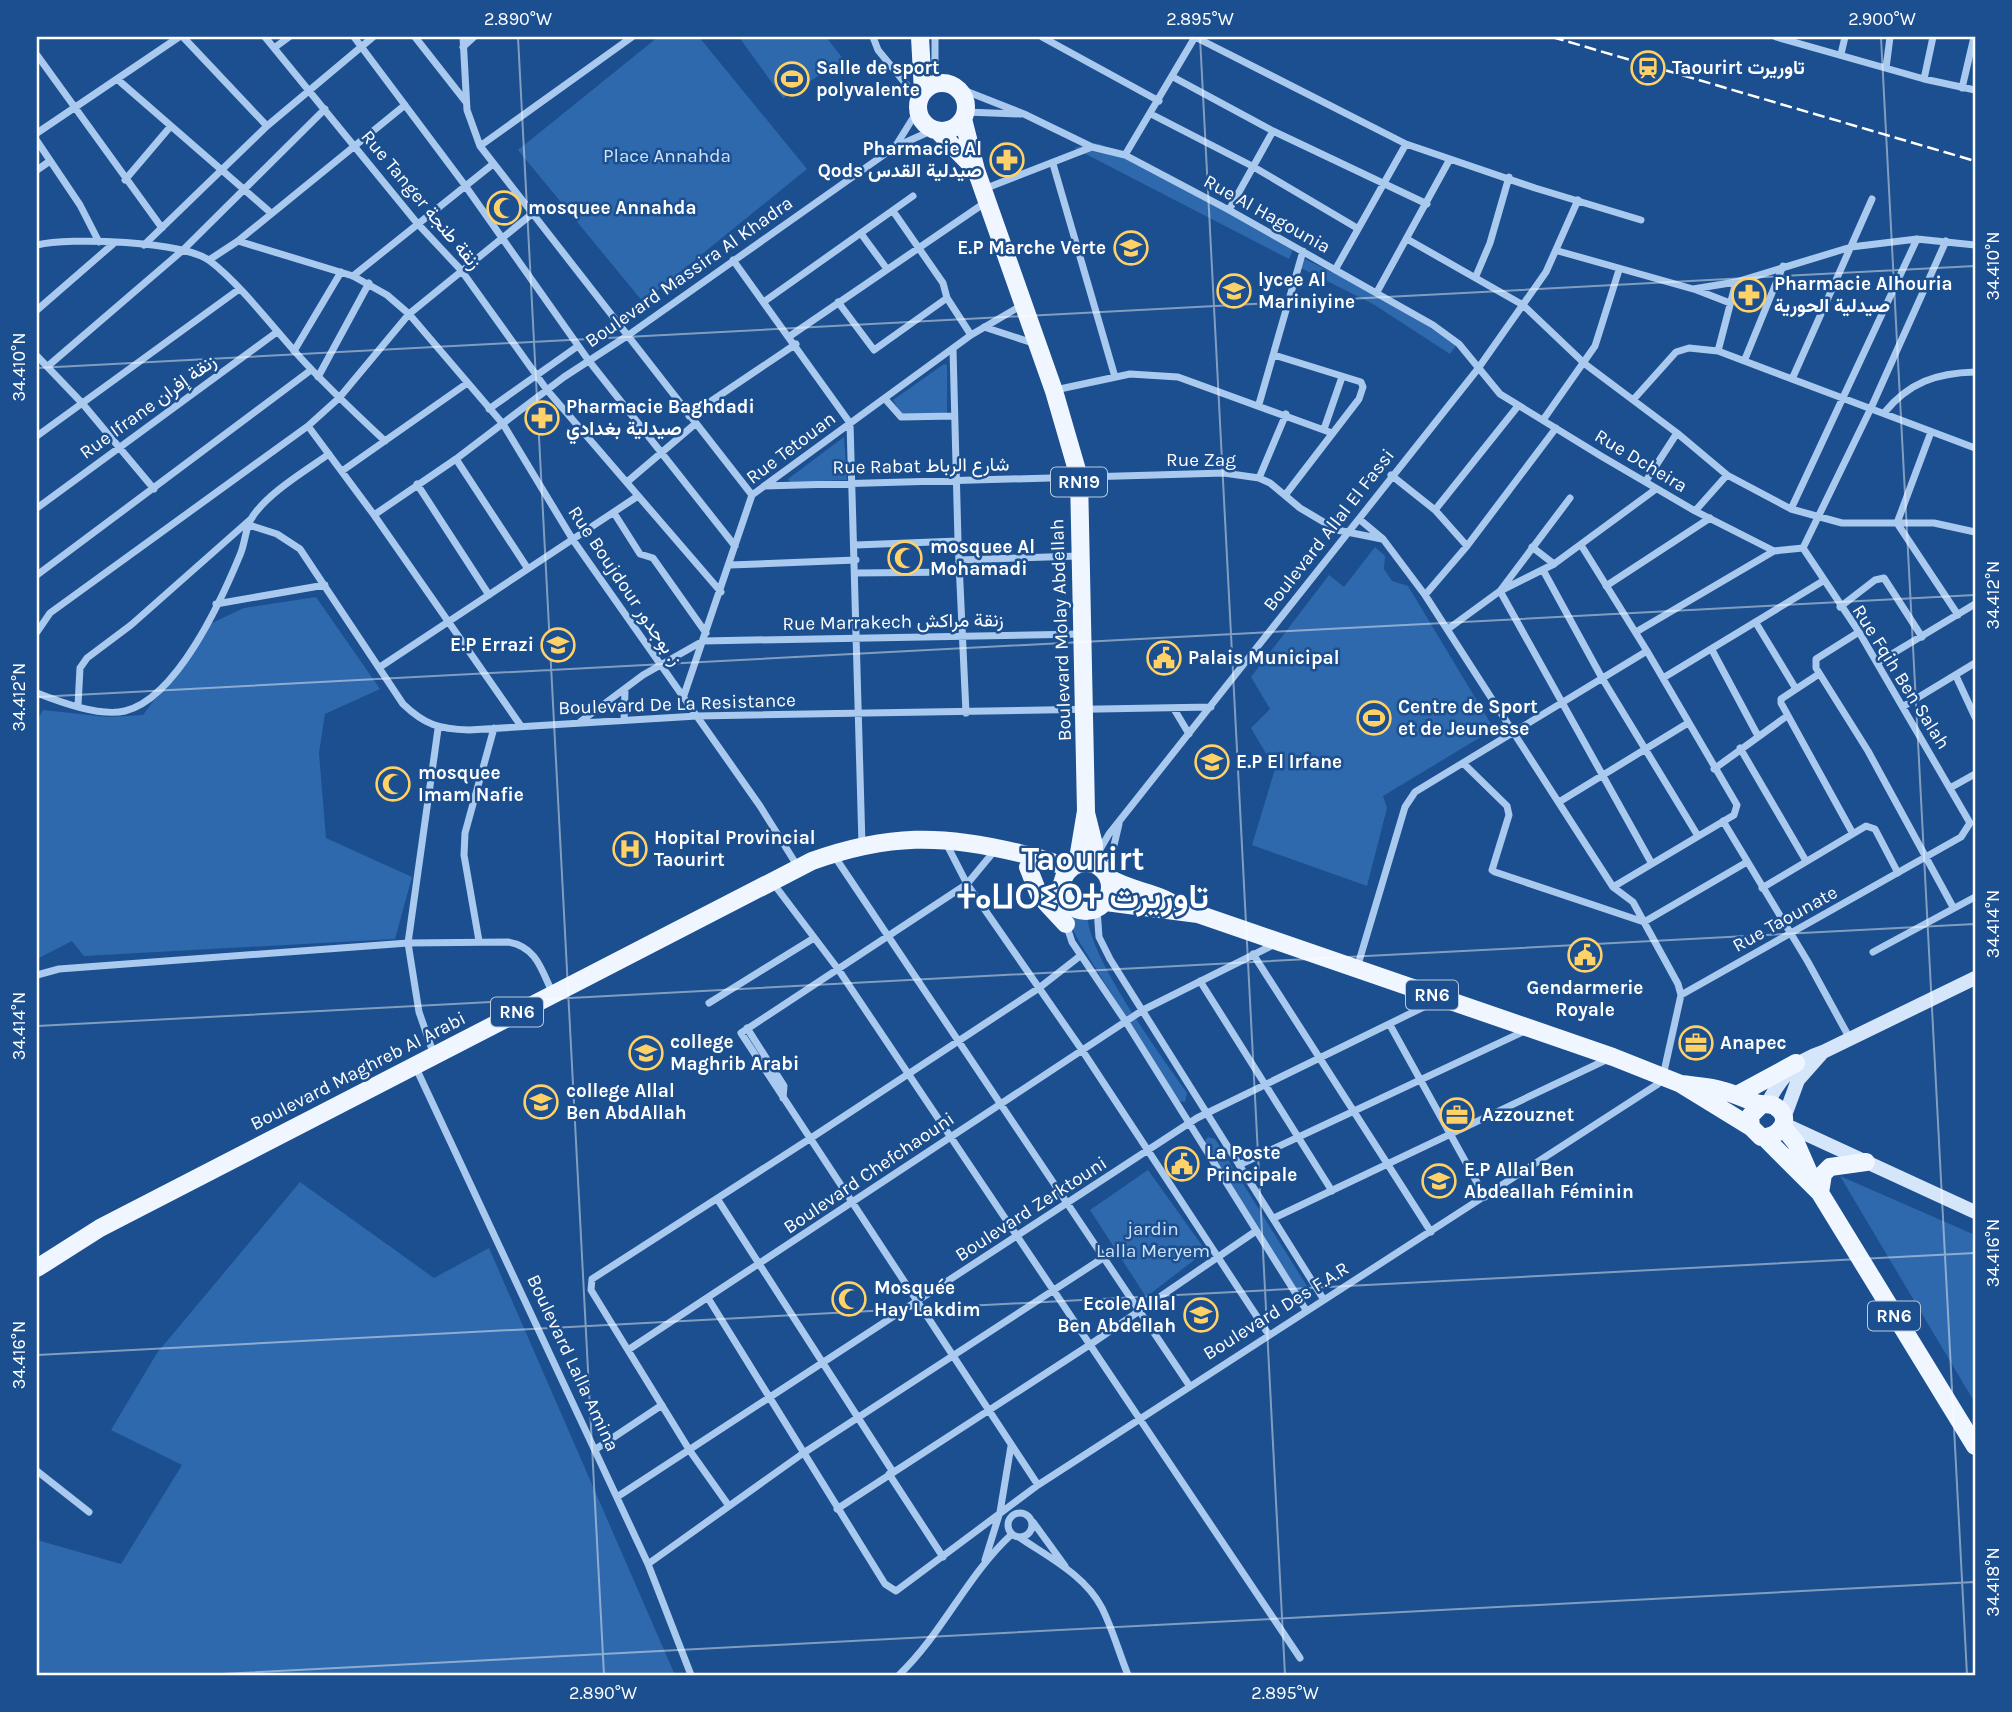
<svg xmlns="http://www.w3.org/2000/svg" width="2012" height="1712" viewBox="0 0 2012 1712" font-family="Karla,Vazirmatn,'Noto Sans Tifinagh',sans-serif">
<rect width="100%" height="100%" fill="#1b4f8f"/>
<path fill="#2e69ad" d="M658 37H699L807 169 643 302 518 150Z
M739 37H826L844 60 783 98Z
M1092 143 1100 144 1294 247 1289 259 1074 148Z
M1305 259 1372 292 1457 344 1450 354 1373 304 1299 267Z
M944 364 947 365V414L902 416 893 400Z
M844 437 847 480 790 482 788 479Z
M1375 547 1385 556 1384 569 1392 581 1408 586 1494 729 1383 796 1387 808 1367 886 1252 845 1275 769 1251 728 1270 709 1251 677 1329 575 1344 587Z
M316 597 380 689 325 714 319 753 326 838 412 877 395 939 84 956 72 941 37 959V721L43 710 108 717 143 715 212 623 244 608Z
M1068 905 1087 909C1083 950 1161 1056 1187 1093L1185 1102 1178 1101 1080 943 1067 919Z
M1208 1137 1215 1139 1310 1291 1308 1298 1302 1299 1204 1142Z
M1148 1170 1206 1251 1146 1297 1090 1210Z
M1840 1176 1975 1235V1403Z
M300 1182 434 1278 489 1248 675 1675H37V1540L121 1564 182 1465 111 1430 157 1353Z"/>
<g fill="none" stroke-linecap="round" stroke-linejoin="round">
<path stroke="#a9c9ee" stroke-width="7" d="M183 37 267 126
M265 37 417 223 461 270 547 390 721 592
M354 37 464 184 589 361 735 546
M415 37 466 102
M463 37 467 110 480 146 752 495
M873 37 878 50 919 100
M935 37V69
M1042 37 1159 101
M1195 37 1406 144 1535 188 1641 220
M1776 37 1924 79 1975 90
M463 47 474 37
M274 48 289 37
M1841 54 1845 37
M37 55 162 228
M1886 68 1890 37
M1173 77 1273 131 1427 204
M117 79 271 213
M1924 79 1933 37
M953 86 1024 114 1092 147 1125 155 1229 210 1433 325 1459 344 1500 394 1601 456 1695 511 1774 551 1803 548
M1962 88 1974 37
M966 112 1020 114
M1151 114 1252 166 1357 228
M37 133 179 37
M37 141 80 205 99 242
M480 146 632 37
M895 147 918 110
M1125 155 1195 37
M1053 164 1115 377
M37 170 50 161
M125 180 170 127
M984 189 1092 147
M1229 210 1273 131
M893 211 943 283 947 298 971 335
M862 235 887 269
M1407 239 1523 305 1585 364 1677 433 1727 475 1791 509 1842 523H1934L1975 532
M238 241 353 276 387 295 409 314 503 424 573 540 760 806 798 867
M37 245C69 237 184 241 210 261 239 283 272 326 298 355 325 385 355 413 385 441
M144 245 267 126 373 37
M1558 251 1693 289 1736 282 1851 247 1917 239 1975 245
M209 260 238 241 405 105
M733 260 850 423 862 845
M1335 270 1406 144
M353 276 493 164
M1476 276 1490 243 1509 177
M1694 289 1730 303
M1377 292 1450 159
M765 301 913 196
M838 302 874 350 947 298
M37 310 113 244
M984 327 1033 343
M790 336 986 202
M953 349 958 541 966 713
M294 351 341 272
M1718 351 1736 282
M1274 355 1361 382 1363 387 1359 399 1286 494
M37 356 82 403 154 489
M1745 359 1783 266
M48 366 183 250 325 109
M318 377 369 283
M1793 377 1872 199
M1055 390 1130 374 1178 377 1332 433
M886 400 901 417 954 416
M1633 400 1676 352 1689 348 1718 351 1975 448
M1259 404 1303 251
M489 409 578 346
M1884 413C1909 382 1937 373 1975 372
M689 416 796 344
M1543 420 1595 346 1619 270
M308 426 374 515 521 726
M1324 429 1342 377
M1931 432 1897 523 1958 615
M37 436 238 290
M456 459 528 569
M342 471 466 384
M1391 475 1435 510 1467 546
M1259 478 1286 414
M1646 481 1677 433
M627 482 695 424
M417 484 489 595
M764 486 1224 473 1259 478 1270 483 1300 508 1337 530 1382 539
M1570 498 1500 591 1652 864
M37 508 277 332
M1791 509 1917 239
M1435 510 1518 406
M1695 511 1727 475
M614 513 640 554 653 558 706 633
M374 515 456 459 564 377 627 336 895 147 933 130
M249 525 277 534 300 549 403 704C425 725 439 729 469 730L697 716 1211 707
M856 545 958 541
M1581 545 1647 651 1737 805 1734 815 1613 887
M1532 547 1554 564
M1803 548 1871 408 1946 241
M1803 548 1859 632 1970 823
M959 560 1079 556
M730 565 856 560
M1543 570 1602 678 1698 836
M857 573 959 572
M37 575 311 370
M1606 586 1710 518
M1425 595 1467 546 1556 428
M216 604 325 585
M1840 607 1875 580 1884 578 1922 637
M1756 623 1796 689
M1448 629 1500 591 1554 564 1656 489
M37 632 50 613 308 426 339 398 409 314 533 213
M1636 632 1774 551
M1859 632 1816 659V668L1868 751 1953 907
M1712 650 1758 736
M1877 663 1975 604
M380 667 638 496
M1819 674 1781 699V703L1852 832
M1956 676 1975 717
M1663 678 1823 581
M37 693C60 702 100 717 125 711 177 698 221 601 240 555 245 544 245 530 251 519 266 494 305 471 329 454
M683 698 752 495 971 335 1024 304
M78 705 80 668 87 658 131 625 252 518
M1904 706 1975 663
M1174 709 1189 734
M624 720 625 691
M580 722 643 675 703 641 1082 634
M1740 748 1806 861
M1463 763 1507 806 1509 815 1492 870 1495 872 1644 922 1747 862
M1714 769 1787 716
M1950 788 1975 774
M1559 802 1688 723
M1723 821 1808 962 1849 1037
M946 843 967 884 1082 1050 1269 1335
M996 849 967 884 741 1033 1038 1485
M1099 851 1109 834 1477 370 1546 272 1578 200
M833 854 1189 1385
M1107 875 1119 824
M773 883 838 969 1300 1658
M1762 888 1866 826 1875 829 1898 873
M1067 902 1066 924 1072 942 1126 1022 1306 1310
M1097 909 1099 937 1110 959 1324 1300
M479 941 464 855 465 833 494 728
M1873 952 1975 897
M1253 954 1431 1232
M1357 968 1405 807 1415 792 1647 651
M37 975 59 969 408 943 508 942C536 947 541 968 552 992
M1200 981 1332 1191
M1681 995 1961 837 1970 823
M709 1003 814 938
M1390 1025 1485 1197
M747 1028 784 1086 783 1098
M434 1055 419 1012 408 943 438 729
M416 1068 648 1564 691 1675
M1239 1165 1527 1030
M718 1200 893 1472
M1274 1218 1608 1059
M708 1298 885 1584 896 1591 1038 1485 1658 1084 1663 1076 1681 995 1678 984 1633 902 1613 887 1425 595 1383 539 1359 519
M628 1350 1143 1010 1275 944
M596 1449 662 1405
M37 1471 89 1512
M889 1474 943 1557
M617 1497 1197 1118 1438 1000
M729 1506 690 1451 591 1290 592 1279 811 1138 1039 988 1080 956
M837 1509 1091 1344 1256 1231
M1008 1525a12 12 0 1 1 24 0a12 12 0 1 1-24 0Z
M1033 1522 1065 1566
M1019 1537C1048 1557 1085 1575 1102 1608 1113 1630 1119 1653 1128 1675
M985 1560 1000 1512 1011 1446
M648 1564 802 1454 1103 1258
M899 1675C943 1633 967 1575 1012 1534"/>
<path stroke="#d6e6fa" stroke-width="14" d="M1767 1104C1781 1077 1795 1061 1823 1052L1975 978
M1784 1118 1798 1080 1821 1054
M1784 1124 1975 1212"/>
<path stroke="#f0f6ff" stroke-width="18" d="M920 37 923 92
M918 107a24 24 0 1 1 48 0a24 24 0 1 1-48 0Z
M963 119 976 170 1054 391 1079 477 1086 811 1077 865
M938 131 976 170
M1086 813 1094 845 1093 864
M1062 887a24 24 0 1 1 48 0a24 24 0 1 1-48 0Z
M1028 867 1039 895 1066 924
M1109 878C1130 891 1157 892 1176 906
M1106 902 1198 914 1613 1057 1681 1084 1751 1127
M1681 1084C1695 1086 1710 1086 1724 1091 1736 1094 1748 1101 1760 1104 1766 1105 1771 1103 1776 1107 1794 1118 1779 1139 1761 1137L1751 1127 1750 1116 1762 1104
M1737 1095 1796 1063
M1783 1127 1796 1143 1813 1182
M1765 1138 1820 1193 1975 1446
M1820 1193 1823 1174 1830 1167 1866 1162
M37 1268 100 1228 812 861C888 834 942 834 1019 853 1037 857 1053 861 1070 869"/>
<path stroke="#fff" stroke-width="2.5" stroke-dasharray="12 5" stroke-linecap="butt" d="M1552 37 1975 161"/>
</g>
<path fill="none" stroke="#fff" stroke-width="2" stroke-opacity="0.45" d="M518 37 604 1675M1200 37 1285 1675M1881 37 1967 1675M37 38 68 37M37 368 1975 266M37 697 1975 595M37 1026 1975 924M37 1355 1975 1253M203 1675 1975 1582"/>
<defs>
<symbol id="station-ring" viewBox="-11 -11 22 22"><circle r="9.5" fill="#1b4f8f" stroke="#ffd166" stroke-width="1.5"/><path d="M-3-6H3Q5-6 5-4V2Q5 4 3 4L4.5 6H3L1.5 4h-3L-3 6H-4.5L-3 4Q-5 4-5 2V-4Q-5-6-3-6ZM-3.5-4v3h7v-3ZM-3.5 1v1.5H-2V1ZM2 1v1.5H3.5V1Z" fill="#ffd166"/></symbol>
<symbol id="stadium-ring" viewBox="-11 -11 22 22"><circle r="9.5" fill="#1b4f8f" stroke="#ffd166" stroke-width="1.5"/><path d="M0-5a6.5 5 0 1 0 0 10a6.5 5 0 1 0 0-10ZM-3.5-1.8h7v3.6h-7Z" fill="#ffd166"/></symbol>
<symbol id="pharmacy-ring" viewBox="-11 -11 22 22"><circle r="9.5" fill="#1b4f8f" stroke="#ffd166" stroke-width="1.5"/><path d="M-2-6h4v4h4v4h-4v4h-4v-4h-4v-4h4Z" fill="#ffd166"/></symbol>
<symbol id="mosque-ring" viewBox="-11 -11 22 22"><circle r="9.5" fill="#1b4f8f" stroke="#ffd166" stroke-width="1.5"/><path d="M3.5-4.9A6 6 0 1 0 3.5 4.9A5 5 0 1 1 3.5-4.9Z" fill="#ffd166"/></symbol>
<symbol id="school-ring" viewBox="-11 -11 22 22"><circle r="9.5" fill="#1b4f8f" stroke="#ffd166" stroke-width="1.5"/><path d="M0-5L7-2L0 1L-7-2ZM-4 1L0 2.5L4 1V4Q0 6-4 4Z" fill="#ffd166"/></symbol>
<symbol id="civic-ring" viewBox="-11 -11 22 22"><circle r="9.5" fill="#1b4f8f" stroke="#ffd166" stroke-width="1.5"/><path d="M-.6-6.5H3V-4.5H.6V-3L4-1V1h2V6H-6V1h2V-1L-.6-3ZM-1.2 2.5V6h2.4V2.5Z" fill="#ffd166"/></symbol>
<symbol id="hospital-ring" viewBox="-11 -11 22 22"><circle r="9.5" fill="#1b4f8f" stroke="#ffd166" stroke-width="1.5"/><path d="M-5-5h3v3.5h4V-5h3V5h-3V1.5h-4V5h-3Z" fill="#ffd166"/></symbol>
<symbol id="office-ring" viewBox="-11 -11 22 22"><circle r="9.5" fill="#1b4f8f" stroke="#ffd166" stroke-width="1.5"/><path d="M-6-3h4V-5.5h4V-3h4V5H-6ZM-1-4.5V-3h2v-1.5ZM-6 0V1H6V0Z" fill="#ffd166"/></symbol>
</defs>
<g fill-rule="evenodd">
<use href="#station-ring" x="1629" y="49" width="38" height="38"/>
<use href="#stadium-ring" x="773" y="60" width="38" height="38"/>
<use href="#pharmacy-ring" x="988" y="141" width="38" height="38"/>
<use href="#mosque-ring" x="485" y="189" width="38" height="38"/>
<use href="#school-ring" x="1112" y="229" width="38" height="38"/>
<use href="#school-ring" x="1215" y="272" width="38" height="38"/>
<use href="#pharmacy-ring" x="1730" y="276" width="38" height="38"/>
<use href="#pharmacy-ring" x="523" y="399" width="38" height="38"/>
<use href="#mosque-ring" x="886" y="539" width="38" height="38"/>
<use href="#school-ring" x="539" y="626" width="38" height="38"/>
<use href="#civic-ring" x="1145" y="639" width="38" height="38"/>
<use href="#stadium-ring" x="1355" y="699" width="38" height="38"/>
<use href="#school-ring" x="1193" y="743" width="38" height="38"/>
<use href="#mosque-ring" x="374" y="765" width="38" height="38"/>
<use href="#hospital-ring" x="611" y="830" width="38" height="38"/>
<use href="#civic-ring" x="1566" y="936" width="38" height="38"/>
<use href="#office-ring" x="1677" y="1024" width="38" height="38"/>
<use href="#school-ring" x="627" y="1034" width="38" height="38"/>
<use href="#school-ring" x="522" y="1083" width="38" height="38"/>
<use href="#office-ring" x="1438" y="1096" width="38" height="38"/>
<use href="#civic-ring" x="1163" y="1145" width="38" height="38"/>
<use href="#school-ring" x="1420" y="1162" width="38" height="38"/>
<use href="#mosque-ring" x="830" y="1280" width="38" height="38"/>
<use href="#school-ring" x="1182" y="1296" width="38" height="38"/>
</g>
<g text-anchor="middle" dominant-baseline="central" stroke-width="5" stroke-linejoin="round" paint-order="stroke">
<g fill="#1b4f8f" stroke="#bbcadd" stroke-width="2">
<rect x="1051" y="467.5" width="56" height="29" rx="5"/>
<rect x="1406" y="980.5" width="52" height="29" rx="5"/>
<rect x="491" y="997.5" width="52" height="29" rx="5"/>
<rect x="1868" y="1301.5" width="52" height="29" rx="5"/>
</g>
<g font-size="18" font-weight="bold" fill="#fff">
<text x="1079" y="482">RN19</text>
<text x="1432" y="995">RN6</text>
<text x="517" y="1012">RN6</text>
<text x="1894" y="1316">RN6</text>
</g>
<g font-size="19" font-weight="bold" fill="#fff" stroke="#1b4f8f" text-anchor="start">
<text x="816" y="68">Salle de sport<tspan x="816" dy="22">polyvalente</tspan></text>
<text x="1672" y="68">Taourirt تاوريرت</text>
<text x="982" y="149" text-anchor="end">Pharmacie Al<tspan x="982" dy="22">Qods صيدلية القدس</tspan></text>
<text x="528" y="208">mosquee Annahda</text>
<text x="1106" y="248" text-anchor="end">E.P Marche Verte</text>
<text x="1258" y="280">lycee Al<tspan x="1258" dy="22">Mariniyine</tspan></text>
<text x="1774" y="284">Pharmacie Alhouria<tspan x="1774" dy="22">صيدلية الحورية</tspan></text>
<text x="566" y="407">Pharmacie Baghdadi<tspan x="566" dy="22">صيدلية بغدادي</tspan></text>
<text x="930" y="547">mosquee Al<tspan x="930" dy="22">Mohamadi</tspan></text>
<text x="534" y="645" text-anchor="end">E.P Errazi</text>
<text x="1188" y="658">Palais Municipal</text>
<text x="1398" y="707">Centre de Sport<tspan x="1398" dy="22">et de Jeunesse</tspan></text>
<text x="1236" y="762">E.P El Irfane</text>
<text x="418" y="773">mosquee<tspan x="418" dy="22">Imam Nafie</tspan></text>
<text x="654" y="838">Hopital Provincial<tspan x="654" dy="22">Taourirt</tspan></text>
<text x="1585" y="988" text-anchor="middle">Gendarmerie<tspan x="1585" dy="22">Royale</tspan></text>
<text x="670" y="1042">college<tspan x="670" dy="22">Maghrib Arabi</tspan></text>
<text x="1720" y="1043">Anapec</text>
<text x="566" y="1091">college Allal<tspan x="566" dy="22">Ben AbdAllah</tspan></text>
<text x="1482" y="1115">Azzouznet</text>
<text x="1206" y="1153">La Poste<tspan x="1206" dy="22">Principale</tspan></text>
<text x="1464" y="1170">E.P Allal Ben<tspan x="1464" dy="22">Abdeallah Féminin</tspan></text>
<text x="874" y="1288">Mosquée<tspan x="874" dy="22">Hay Lakdim</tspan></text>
<text x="1176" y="1304" text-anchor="end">Ecole Allal<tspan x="1176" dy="22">Ben Abdellah</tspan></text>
</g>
<g font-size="19" fill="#cfe3fa" stroke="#1b4f8f">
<text x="667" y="156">Place Annahda</text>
<text x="1153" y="1229">jardin<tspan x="1153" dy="22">Lalla Meryem</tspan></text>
</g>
<g font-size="19" fill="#fff" stroke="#1b4f8f">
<text transform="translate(421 200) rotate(50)">Rue Tanger زنقة طنجة</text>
<text transform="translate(1267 214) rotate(29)">Rue Al Hagounia</text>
<text transform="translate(689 272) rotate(-35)">Boulevard Massira Al Khadra</text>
<text transform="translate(148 407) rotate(-36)">Rue Ifrane زنقة إفران</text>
<text transform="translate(791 448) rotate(-37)">Rue Tetouan</text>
<text x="1201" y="460">Rue Zag</text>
<text transform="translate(1641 461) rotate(31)">Rue Dcheira</text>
<text transform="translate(921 466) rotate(-1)">Rue Rabat شارع الرباط</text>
<text transform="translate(1329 530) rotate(-52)">Boulevard Allal El Fassi</text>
<text transform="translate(625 586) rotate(56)">Rue Boujdour ز. بوجدور</text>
<text transform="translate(893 622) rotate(-1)">Rue Marrakech زنقة مراكش</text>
<text transform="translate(1061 630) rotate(-92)">Boulevard Molay Abdellah</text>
<text transform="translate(1901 677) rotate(58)">Rue Fqih Ben Salah</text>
<text transform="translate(677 704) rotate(-2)">Boulevard De La Resistance</text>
<text transform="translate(1785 919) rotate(-29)">Rue Taounate</text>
<text transform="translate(358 1071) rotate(-27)">Boulevard Maghreb Al Arabi</text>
<text transform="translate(869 1173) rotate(-34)">Boulevard Chefchaouni</text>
<text transform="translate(1031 1209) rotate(-33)">Boulevard Zerktouni</text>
<text transform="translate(1276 1311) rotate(-32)">Boulevard Des F.A.R</text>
<text transform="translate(573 1363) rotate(65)">Boulevard Lalla Amina</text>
</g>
<g font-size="33" font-weight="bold" fill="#fff" stroke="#1b4f8f">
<text x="1083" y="859">Taourirt<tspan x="1083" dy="38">ⵜⴰⵡⵔⵉⵔⵜ تاوريرت</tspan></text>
</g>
</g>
<rect width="2012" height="1712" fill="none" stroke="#1b4f8f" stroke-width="77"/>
<rect x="38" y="38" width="1936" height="1636" fill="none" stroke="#fff" stroke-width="2.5"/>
<g font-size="18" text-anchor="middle" fill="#fff">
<text x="518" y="25">2.890°W</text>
<text x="1200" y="25">2.895°W</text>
<text x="1882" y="25">2.900°W</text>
<text transform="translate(1993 266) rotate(-90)" y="6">34.410°N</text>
<text transform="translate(19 367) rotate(-90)" y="6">34.410°N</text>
<text transform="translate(1993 595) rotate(-90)" y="6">34.412°N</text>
<text transform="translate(19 697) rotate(-90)" y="6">34.412°N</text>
<text transform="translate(1993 924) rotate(-90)" y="6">34.414°N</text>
<text transform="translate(19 1026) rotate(-90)" y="6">34.414°N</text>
<text transform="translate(1993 1253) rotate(-90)" y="6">34.416°N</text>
<text transform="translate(19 1355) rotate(-90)" y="6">34.416°N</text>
<text transform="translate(1993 1582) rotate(-90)" y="6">34.418°N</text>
<text x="603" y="1699">2.890°W</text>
<text x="1285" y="1699">2.895°W</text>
</g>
</svg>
